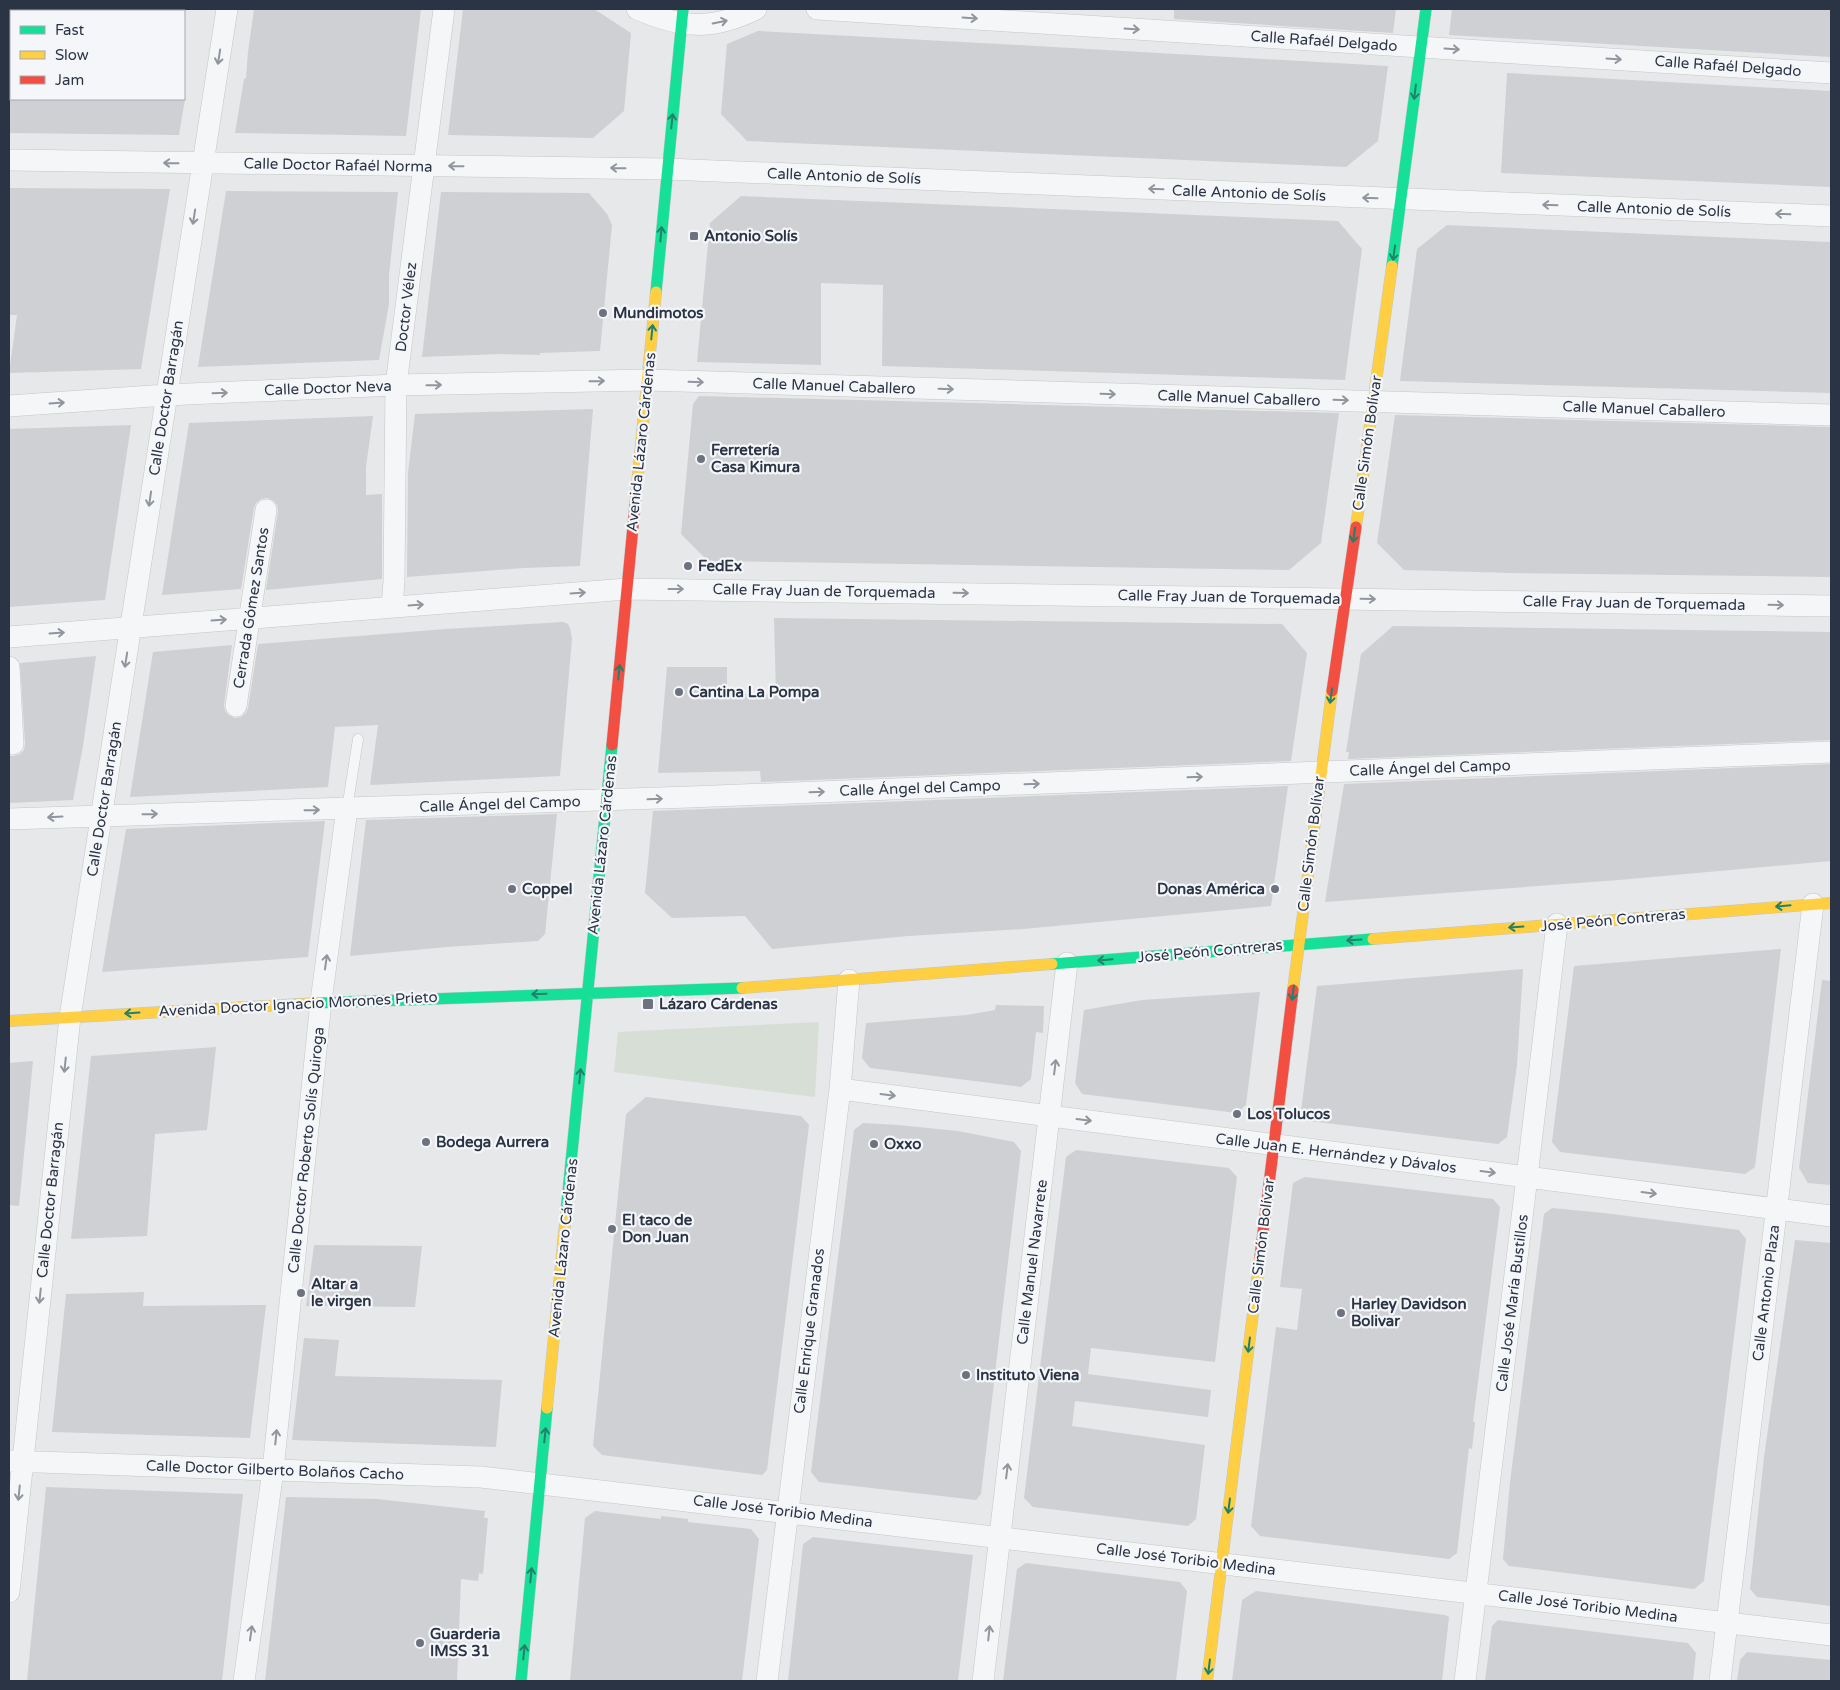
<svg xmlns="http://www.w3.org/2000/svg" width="1840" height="1690" viewBox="0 0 1840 1690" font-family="'Varela Round',sans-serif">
<rect width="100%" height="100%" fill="#e6e8ea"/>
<path fill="#d6ded6" d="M819 1022 815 1097 614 1072 618 1032Z"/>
<path fill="#ced0d3" d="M254 9H421L406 136 235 133 244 79 246 78 248 52Z
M463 9H594L631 33 624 111 593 138 448 135Z
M1174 9H1396L1393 33 1174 19Z
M1452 9H1831V57L1449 35Z
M758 31 1019 45 1388 66 1378 141 1346 167 747 141 721 114 727 44Z
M1507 73 1831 91V187L1501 173Z
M9 99H185L179 135 9 133Z
M9 188 170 189 141 369 9 373 17 315H9Z
M226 191 398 192 389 275V304L379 360 198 367Z
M441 192 589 193 607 214 612 225 600 351 540 353V355L500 354 422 357Z
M741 196 1338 221 1362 249 1345 380 882 366 883 285 821 283V365L697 362 710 223Z
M1447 225 1831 242V393L1400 381 1417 249Z
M699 396 1011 404 1339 413 1321 543 1289 570 708 561 681 534 693 404Z
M593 409 580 566 524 568 407 577 408 473 415 414Z
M1395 415 1831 427V577L1512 573 1404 570 1377 543Z
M373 416 366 467V495L382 494V579L266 590 278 511 277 505 274 501 267 498 261 499 256 503 254 508 241 589 162 595 189 423Z
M131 425 105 600 9 607V429Z
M774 618 1282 624 1307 653 1291 761 761 782 760 771 658 773 667 667H727V694H776Z
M563 622 568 624 570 628 572 639 560 776 370 785 378 725 335 727 328 787 130 797 153 652 232 645 224 705 225 711 228 715 235 718 241 717 246 713 248 708 258 644 446 629Z
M1393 626 1831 632V740L1348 759 1349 752H1346L1361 654Z
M96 656 83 746 73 800 9 803V756H14L20 754 24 750 25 744 20 663Z
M1831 764V861L1619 880 1325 902 1344 784Z
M1288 786 1271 906 1023 929 908 936 772 949 745 916 672 918 645 893 653 811Z
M557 814 545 934 538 941 447 947 350 956 366 820Z
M325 821 308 957 102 972 126 829Z
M1781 949 1755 1167 1745 1174 1560 1152 1552 1142 1574 966Z
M1523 969 1517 1065 1507 1137 1498 1144 1309 1121 1301 1111 1317 986Z
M1822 980 1831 981V1185L1808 1183 1799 1168Z
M1260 992 1246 1105 1237 1113 1082 1094 1075 1083 1084 1010 1142 1000Z
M996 1005 1044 1006 1043 1033 1036 1032 1031 1079 1021 1087 870 1068 862 1058 866 1023 967 1015 995 1010Z
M216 1047 207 1130 155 1134 147 1236 71 1239 91 1056Z
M33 1061 19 1206 9 1205V1063Z
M646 1097 801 1116 809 1125 767 1470 762 1475 602 1455 593 1446 626 1114Z
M863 1123 898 1125 958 1131 1014 1142 1021 1151 981 1494 976 1500 819 1482 811 1472 854 1130Z
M1076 1150 1229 1168 1237 1177 1215 1362 1091 1348 1088 1374 1211 1390 1208 1417 1075 1401 1072 1426 1205 1445 1196 1519 1188 1526 1033 1507 1024 1498 1066 1157Z
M1305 1177 1493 1199 1500 1207 1473 1422H1475L1472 1449 1469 1448 1457 1553 1449 1559 1260 1536 1251 1526 1276 1327 1297 1330 1302 1289 1280 1287 1293 1183Z
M1552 1208 1604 1213 1739 1230 1746 1239 1704 1581 1694 1589 1509 1566 1503 1559 1510 1482 1544 1214Z
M1795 1240 1831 1243V1606L1757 1597 1750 1589 1764 1457Z
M314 1245 422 1246 415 1307 306 1306Z
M144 1292 143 1306 266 1305 250 1438 52 1432 66 1294Z
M304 1338 339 1340 335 1376 502 1380 496 1447 292 1440Z
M46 1487 243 1494 222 1681H27Z
M286 1497 377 1499 485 1511 484 1518H488L483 1574 479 1573 478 1581 461 1579 457 1681H265Z
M595 1511 661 1519V1516L688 1519V1522L751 1529 759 1539 742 1681H570L585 1518Z
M813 1537 973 1555 958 1681H788L803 1544Z
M1026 1563 1180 1582 1187 1591 1176 1681H1003L1017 1569Z
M1256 1591 1445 1615 1449 1617 1442 1681H1232L1242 1600Z
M1498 1620 1688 1643 1696 1653 1693 1681H1485L1492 1626Z
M1747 1652 1831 1660V1681H1737L1740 1660Z"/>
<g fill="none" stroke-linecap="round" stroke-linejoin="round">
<defs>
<path id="lane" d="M347 809 358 739"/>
<path id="street" d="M637 9C681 28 711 31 756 9
M817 9 1831 73
M9 160 667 169 1831 216
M9 406 166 395 396 385 647 380 1831 415
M392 607 394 581 396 385 444 9
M9 637 627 589 1831 606
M9 667 13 744
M236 706 266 510
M9 819 690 797 1831 752
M840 1089 1831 1216
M9 1461 481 1477 1831 1635
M9 1592 70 1017 227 9
M244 1681 273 1470 321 1001 347 809
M767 1681 840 1089 849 980
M983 1681 1067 963
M1465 1681 1527 1177 1557 924
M1720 1681 1813 904"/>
<path id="fast" d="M1392 266 1426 9
M656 292 683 9
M1052 964 1373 939
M318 1003 742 988
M566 1213 612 745
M521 1681 547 1408"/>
<path id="slow" d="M636 495 656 292
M1356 527 1392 266
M1373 939 1831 903
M742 988 1052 964
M1293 990 1332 691
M9 1021 318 1003
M547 1408 566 1213
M1207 1681 1260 1257"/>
<path id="jam" d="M1332 691 1356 527
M612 745 636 495
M1260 1257 1293 990"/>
</defs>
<use href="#lane" stroke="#c4c6c8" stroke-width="11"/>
<use href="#street" stroke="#c4c6c8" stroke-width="22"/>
<use href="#fast" stroke="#c4c6c8" stroke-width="12"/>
<use href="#slow" stroke="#c4c6c8" stroke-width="12"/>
<use href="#jam" stroke="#c4c6c8" stroke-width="12"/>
<use href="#lane" stroke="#f5f6f7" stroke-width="10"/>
<use href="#street" stroke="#f5f6f7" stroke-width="21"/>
<use href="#fast" stroke="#16e098" stroke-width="11"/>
<use href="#slow" stroke="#ffcf43" stroke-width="11"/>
<use href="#jam" stroke="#f24e42" stroke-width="11"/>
</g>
<defs><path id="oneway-shaft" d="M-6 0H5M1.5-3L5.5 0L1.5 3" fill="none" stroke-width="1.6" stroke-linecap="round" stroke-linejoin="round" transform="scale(1.25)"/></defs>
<g stroke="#90959e">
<use href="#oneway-shaft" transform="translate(970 18) rotate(4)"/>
<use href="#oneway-shaft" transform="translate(720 22) rotate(-12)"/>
<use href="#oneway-shaft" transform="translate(1132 29) rotate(4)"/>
<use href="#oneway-shaft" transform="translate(1452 49) rotate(4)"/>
<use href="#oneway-shaft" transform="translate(219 57) rotate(99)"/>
<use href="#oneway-shaft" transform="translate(1614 59) rotate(4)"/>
<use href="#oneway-shaft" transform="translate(171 163) rotate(-179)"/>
<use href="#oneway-shaft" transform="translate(456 166) rotate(-179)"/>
<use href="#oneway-shaft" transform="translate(618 168) rotate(-179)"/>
<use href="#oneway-shaft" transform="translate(1156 189) rotate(-178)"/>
<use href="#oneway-shaft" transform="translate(1370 198) rotate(-178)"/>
<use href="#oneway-shaft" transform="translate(1550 205) rotate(-178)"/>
<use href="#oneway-shaft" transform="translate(1783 214) rotate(-178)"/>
<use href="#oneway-shaft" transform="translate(194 217) rotate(99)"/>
<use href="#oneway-shaft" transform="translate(597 381) rotate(-1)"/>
<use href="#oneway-shaft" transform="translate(696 382) rotate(2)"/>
<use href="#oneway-shaft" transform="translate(434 385) rotate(-1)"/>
<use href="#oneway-shaft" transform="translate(946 389) rotate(2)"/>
<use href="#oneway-shaft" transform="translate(220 393) rotate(-2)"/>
<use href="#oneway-shaft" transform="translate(1108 394) rotate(2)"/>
<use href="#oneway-shaft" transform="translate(1341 400) rotate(2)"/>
<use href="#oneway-shaft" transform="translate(57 403) rotate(-4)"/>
<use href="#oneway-shaft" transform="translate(150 499) rotate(98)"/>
<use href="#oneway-shaft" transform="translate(676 589)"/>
<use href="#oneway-shaft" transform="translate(578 593) rotate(-4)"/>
<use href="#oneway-shaft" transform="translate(961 593) rotate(1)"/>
<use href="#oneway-shaft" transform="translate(1368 599) rotate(1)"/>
<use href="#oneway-shaft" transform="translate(416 605) rotate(-4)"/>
<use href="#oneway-shaft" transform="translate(1776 605) rotate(1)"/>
<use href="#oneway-shaft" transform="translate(219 620) rotate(-4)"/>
<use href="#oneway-shaft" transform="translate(57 633) rotate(-4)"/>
<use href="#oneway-shaft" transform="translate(126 660) rotate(99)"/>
<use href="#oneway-shaft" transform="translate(1195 777) rotate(-2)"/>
<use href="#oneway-shaft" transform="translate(1032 784) rotate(-2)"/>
<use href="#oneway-shaft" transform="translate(817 792) rotate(-2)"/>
<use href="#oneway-shaft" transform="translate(655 799) rotate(-2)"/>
<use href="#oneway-shaft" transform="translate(312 810) rotate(-1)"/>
<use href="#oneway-shaft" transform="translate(150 814) rotate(-1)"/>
<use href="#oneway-shaft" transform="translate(55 817) rotate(177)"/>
<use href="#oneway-shaft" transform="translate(326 962) rotate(-82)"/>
<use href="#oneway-shaft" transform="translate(65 1065) rotate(96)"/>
<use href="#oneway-shaft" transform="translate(1055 1067) rotate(-83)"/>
<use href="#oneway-shaft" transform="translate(888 1095) rotate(7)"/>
<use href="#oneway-shaft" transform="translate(1084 1120) rotate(7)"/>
<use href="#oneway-shaft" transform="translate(1488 1172) rotate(7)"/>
<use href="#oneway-shaft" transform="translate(1649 1193) rotate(7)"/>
<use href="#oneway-shaft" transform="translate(40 1296) rotate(96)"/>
<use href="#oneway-shaft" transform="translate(276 1437) rotate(-84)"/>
<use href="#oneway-shaft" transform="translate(1007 1471) rotate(-83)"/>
<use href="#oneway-shaft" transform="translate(19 1493) rotate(96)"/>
<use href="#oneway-shaft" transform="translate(251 1633) rotate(-82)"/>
<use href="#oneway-shaft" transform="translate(989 1633) rotate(-84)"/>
</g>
<g stroke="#22816a">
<use href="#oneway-shaft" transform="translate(1415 92) rotate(97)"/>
<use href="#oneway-shaft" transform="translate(672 121) rotate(-84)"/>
<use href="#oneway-shaft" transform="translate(661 234) rotate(-85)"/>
<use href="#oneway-shaft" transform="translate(1394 253) rotate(98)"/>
<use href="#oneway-shaft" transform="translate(652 332) rotate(-84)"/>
<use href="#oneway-shaft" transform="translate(1354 535) rotate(98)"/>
<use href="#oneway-shaft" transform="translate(619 672) rotate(-84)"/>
<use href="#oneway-shaft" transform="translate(1331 696) rotate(98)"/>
<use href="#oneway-shaft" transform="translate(1783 906) rotate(175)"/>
<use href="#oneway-shaft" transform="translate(1516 927) rotate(176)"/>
<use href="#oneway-shaft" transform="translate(1354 940) rotate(176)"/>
<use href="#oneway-shaft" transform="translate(1105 960) rotate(175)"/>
<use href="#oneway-shaft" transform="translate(1293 993) rotate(97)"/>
<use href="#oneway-shaft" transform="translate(539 994) rotate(178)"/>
<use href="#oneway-shaft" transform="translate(132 1013) rotate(176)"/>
<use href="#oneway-shaft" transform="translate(580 1076) rotate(-84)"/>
<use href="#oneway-shaft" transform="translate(1249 1345) rotate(97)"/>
<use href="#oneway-shaft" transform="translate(545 1435) rotate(-84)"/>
<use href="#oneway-shaft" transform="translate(1229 1506) rotate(97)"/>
<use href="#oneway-shaft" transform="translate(531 1575) rotate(-84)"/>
<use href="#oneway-shaft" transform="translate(524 1652) rotate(-84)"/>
<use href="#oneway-shaft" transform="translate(1209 1667) rotate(97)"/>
</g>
<g fill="#6c737f" stroke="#f4f6f9" stroke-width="2">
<rect x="689" y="231" width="10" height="10" rx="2.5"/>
<circle cx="603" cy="313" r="5"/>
<circle cx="701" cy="459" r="5"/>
<circle cx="688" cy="566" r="5"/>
<circle cx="679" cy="692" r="5"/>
<circle cx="512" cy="889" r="5"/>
<circle cx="1275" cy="889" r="5"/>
<rect x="642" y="998" width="12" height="12" rx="2.5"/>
<circle cx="1237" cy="1114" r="5"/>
<circle cx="426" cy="1142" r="5"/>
<circle cx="874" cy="1144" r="5"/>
<circle cx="612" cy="1229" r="5"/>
<circle cx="301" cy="1293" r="5"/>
<circle cx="1341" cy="1313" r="5"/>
<circle cx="966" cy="1375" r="5"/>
<circle cx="420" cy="1643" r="5"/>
</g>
<g text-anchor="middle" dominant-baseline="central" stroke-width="4.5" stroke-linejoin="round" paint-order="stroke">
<g font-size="15" fill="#2b3445" stroke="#f4f6f9">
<text transform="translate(1324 41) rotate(4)">Calle Rafaél Delgado</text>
<text transform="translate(1728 66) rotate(4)">Calle Rafaél Delgado</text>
<text transform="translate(338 165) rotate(1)">Calle Doctor Rafaél Norma</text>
<text transform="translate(844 176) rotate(2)">Calle Antonio de Solís</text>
<text transform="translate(1249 193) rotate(2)">Calle Antonio de Solís</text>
<text transform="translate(1654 209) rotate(2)">Calle Antonio de Solís</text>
<text transform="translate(406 307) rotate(-83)">Doctor Vélez</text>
<text transform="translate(834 386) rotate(2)">Calle Manuel Caballero</text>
<text transform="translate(328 388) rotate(-2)">Calle Doctor Neva</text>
<text transform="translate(166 398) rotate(-81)">Calle Doctor Barragán</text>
<text transform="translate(1239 398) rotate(2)">Calle Manuel Caballero</text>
<text transform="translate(1644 409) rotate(2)">Calle Manuel Caballero</text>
<text transform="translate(641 442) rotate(-84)">Avenida Lázaro Cárdenas</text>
<text transform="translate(1367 443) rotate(-82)">Calle Simón Bolívar</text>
<text transform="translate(824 591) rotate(1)">Calle Fray Juan de Torquemada</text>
<text transform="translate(1229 597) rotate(1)">Calle Fray Juan de Torquemada</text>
<text transform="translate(1634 603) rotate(1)">Calle Fray Juan de Torquemada</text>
<text transform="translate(251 608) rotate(-81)">Cerrada Gómez Santos</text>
<text transform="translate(1430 768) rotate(-2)">Calle Ángel del Campo</text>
<text transform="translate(920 788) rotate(-2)">Calle Ángel del Campo</text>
<text transform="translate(104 799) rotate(-81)">Calle Doctor Barragán</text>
<text transform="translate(500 804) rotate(-2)">Calle Ángel del Campo</text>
<text transform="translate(1311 844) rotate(-83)">Calle Simón Bolívar</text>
<text transform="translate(602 845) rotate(-84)">Avenida Lázaro Cárdenas</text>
<text transform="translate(1613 920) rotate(-5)">José Peón Contreras</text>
<text transform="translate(1210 951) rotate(-5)">José Peón Contreras</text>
<text transform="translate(298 1004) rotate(-3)">Avenida Doctor Ignacio Morones Prieto</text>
<text transform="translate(306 1150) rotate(-84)">Calle Doctor Roberto Solís Quiroga</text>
<text transform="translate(1336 1153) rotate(7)">Calle Juan E. Hernández y Dávalos</text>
<text transform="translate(50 1200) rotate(-84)">Calle Doctor Barragán</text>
<text transform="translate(1261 1246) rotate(-83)">Calle Simón Bolívar</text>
<text transform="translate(563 1248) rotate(-84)">Avenida Lázaro Cárdenas</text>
<text transform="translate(1032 1262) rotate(-83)">Calle Manuel Navarrete</text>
<text transform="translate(1766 1293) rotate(-83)">Calle Antonio Plaza</text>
<text transform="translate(1512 1303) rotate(-83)">Calle José María Bustillos</text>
<text transform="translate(809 1331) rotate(-83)">Calle Enrique Granados</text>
<text transform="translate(275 1470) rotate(2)">Calle Doctor Gilberto Bolaños Cacho</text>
<text transform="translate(783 1511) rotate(7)">Calle José Toribio Medina</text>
<text transform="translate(1186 1559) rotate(7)">Calle José Toribio Medina</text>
<text transform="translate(1588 1606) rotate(7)">Calle José Toribio Medina</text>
</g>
<g font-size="15" font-weight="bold" fill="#2b3445" stroke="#f4f6f9" text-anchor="start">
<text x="704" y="236">Antonio Solís</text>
<text x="613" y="313">Mundimotos</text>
<text x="711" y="450">Ferretería<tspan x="711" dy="17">Casa Kimura</tspan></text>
<text x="698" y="566">FedEx</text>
<text x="689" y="692">Cantina La Pompa</text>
<text x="522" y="889">Coppel</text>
<text x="1265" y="889" text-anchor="end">Donas América</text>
<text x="659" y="1004">Lázaro Cárdenas</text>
<text x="1247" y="1114">Los Tolucos</text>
<text x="436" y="1142">Bodega Aurrera</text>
<text x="884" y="1144">Oxxo</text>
<text x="622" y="1220">El taco de<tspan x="622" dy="17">Don Juan</tspan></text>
<text x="311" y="1284">Altar a<tspan x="311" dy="17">le virgen</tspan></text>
<text x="1351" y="1304">Harley Davidson<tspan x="1351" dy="17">Bolivar</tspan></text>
<text x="976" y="1375">Instituto Viena</text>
<text x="430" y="1634">Guarderia<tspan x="430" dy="17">IMSS 31</tspan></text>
</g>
</g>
<rect width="1840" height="1690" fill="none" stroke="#2b3445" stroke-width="20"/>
<rect x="10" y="10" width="175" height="90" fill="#f4f6f9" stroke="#a4a8b1"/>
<rect x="20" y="26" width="25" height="8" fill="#16e098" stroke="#a4a8b1"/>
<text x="55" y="35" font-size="15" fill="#2b3445">Fast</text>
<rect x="20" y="51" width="25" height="8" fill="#ffcf43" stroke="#a4a8b1"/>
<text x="55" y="60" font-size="15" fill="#2b3445">Slow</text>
<rect x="20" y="76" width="25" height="8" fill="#f24e42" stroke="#a4a8b1"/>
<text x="55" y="85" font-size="15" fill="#2b3445">Jam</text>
</svg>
